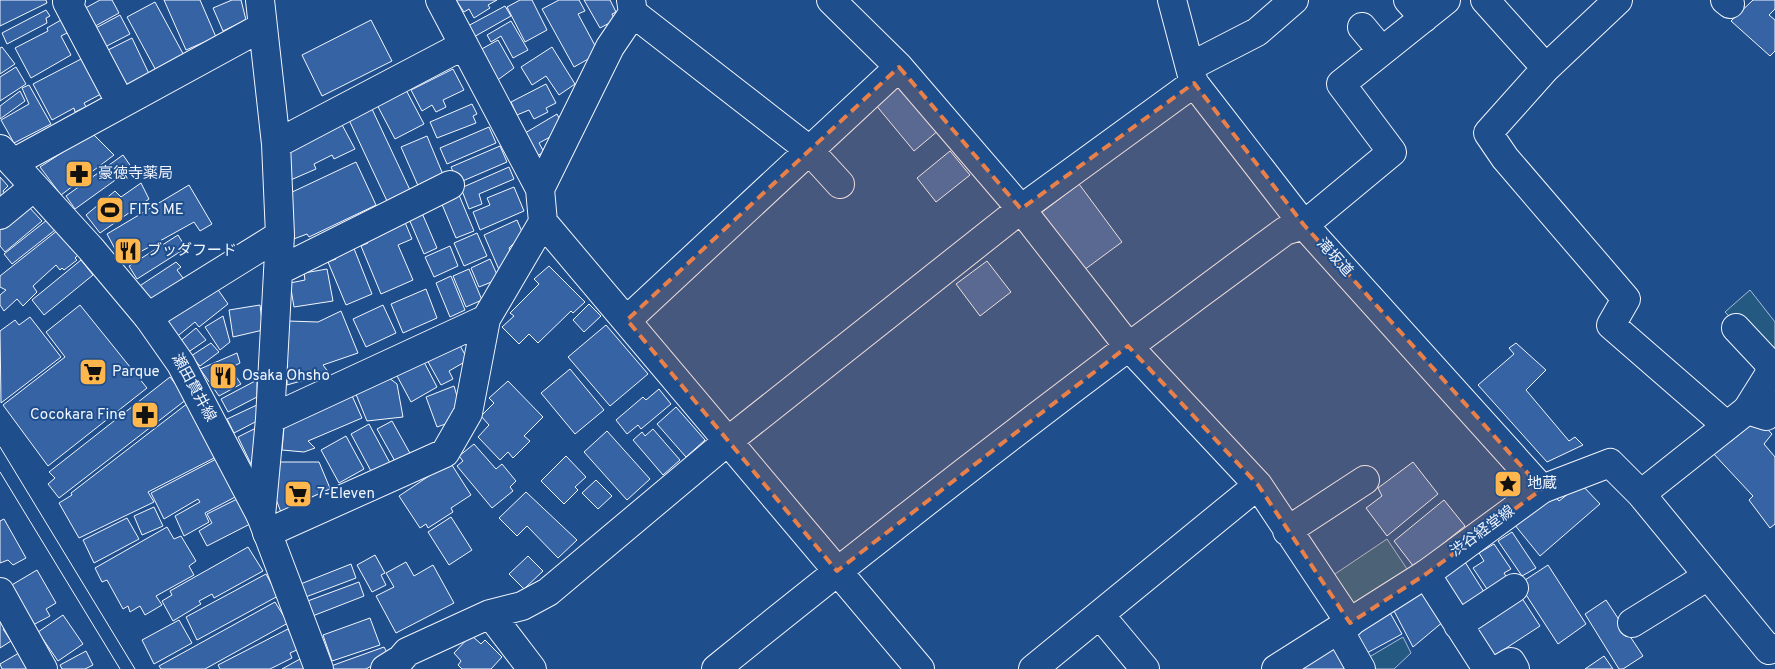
<svg xmlns="http://www.w3.org/2000/svg" width="1775" height="669" viewBox="0 0 1775 669" font-family="Overpass,'Noto Sans JP',sans-serif">
<rect width="100%" height="100%" fill="#1f4e8c"/>
<path fill="#245a82" stroke="#a8bbd7" d="M1750 290 1775 322V354H1765L1725 312Z
M1387 539 1409 572 1357 605 1349 602 1332 576Z
M1403 637 1411 653 1394 669H1372L1366 659Z"/>
<path fill="#3563a3" stroke="#f2f6ff" d="M0 0H46L47 3 0 26Z
M100 0H112L119 13 90 29 80 11Z
M164 0H200L216 37 186 50Z
M232 0H241L246 20 223 31 213 8Z
M456 0H497L488 5 490 8 474 18 469 9 464 12Z
M520 0H532L547 30 525 42 507 7Z
M559 0H579L585 11 578 14 599 53 574 67 542 9Z
M584 0H610L616 12 612 14 615 20 600 28Z
M1753 0H1775V9L1769 15 1775 20V51L1770 56 1731 21Z
M155 2 187 61 159 76 127 17Z
M505 6 511 16 472 38 466 27Z
M46 10 50 16 46 18 47 23 7 44 2 33Z
M120 15 130 34 101 49 92 30Z
M61 20 69 32 61 36 71 55 31 78 15 48 48 31 47 28Z
M371 20 392 61 322 96 302 55Z
M511 21 528 50 513 58 501 36 491 42 487 35Z
M132 38 152 80 122 95 102 53Z
M498 40 514 68 495 82 478 51Z
M2 47 15 64 0 74V48Z
M552 47 575 84 559 95 546 76 532 85 521 67Z
M81 59 101 94 84 103 86 107 75 112 74 108 52 120 33 84Z
M16 67 26 84 0 101V77Z
M453 69 464 90 443 100 446 107 436 112 432 105 422 111 411 90Z
M900 83 939 130 914 151 875 104Z
M546 84 556 103 546 108 548 112 534 119 529 110 517 115 511 102Z
M29 85 51 124 14 143 1 120 29 104 22 88Z
M405 88 424 124 395 139 376 103Z
M20 91 25 101 0 119V106Z
M472 104 477 114 473 116 476 123 437 138 430 122Z
M372 109 410 190 387 201 349 120Z
M557 114 562 124 552 136 539 143 544 152 533 158 520 136Z
M340 121 355 149 334 159 332 155 314 164 316 169 286 182 283 154Z
M489 127 496 143 447 164 440 148Z
M92 133 114 155 61 195 40 167Z
M427 136 444 177 419 188 401 147Z
M500 146 507 162 458 183 451 167Z
M950 151 970 175 936 202 917 178Z
M123 155 132 168 75 209 66 196Z
M356 162 376 205 309 237 307 234 291 240 288 194Z
M509 167 514 179 479 194 482 204 469 209 461 188Z
M0 177 8 186 3 191 5 194 0 199Z
M141 183 149 199 100 233 86 215 115 191 121 197Z
M1079 184 1122 242 1084 270 1041 213Z
M189 185 212 224 200 231 194 222 122 262 107 234Z
M514 187 524 211 480 230 473 212 490 205 487 198Z
M459 195 474 231 456 238 441 202Z
M28 206 42 221 5 252 0 246V229Z
M422 213 437 248 424 254 409 219Z
M47 220 55 230 12 264 4 254Z
M404 220 412 239 398 245 413 280 381 294 361 246 368 243 365 237Z
M517 220 523 234 509 248 516 266 500 272 484 235Z
M58 230 80 253 75 258 77 260 64 270 62 268 60 270 56 265 33 286 37 292 23 306 17 299 4 311 0 305V295L6 290 0 287V276Z
M477 233 487 256 464 266 454 243Z
M178 235 186 248 137 279 129 266Z
M353 246 372 294 346 305 328 262 336 259 334 254Z
M450 246 458 266 434 277 425 257Z
M490 259 499 279 479 287 471 268Z
M81 260 93 275 44 315 32 300Z
M987 261 1011 292 980 316 956 284Z
M176 262 181 267 177 270 186 282 155 303 138 287Z
M549 266 585 302 573 313 571 311 538 343 529 334 519 344 502 327 514 316 510 313 539 284 534 279Z
M327 269 333 301 294 307 290 283 305 280 304 273Z
M469 269 482 300 466 307 453 276Z
M451 276 465 310 450 317 436 283Z
M214 284 228 304 199 327 195 322 174 339 158 320Z
M426 289 437 318 403 333 391 304Z
M589 304 601 316 584 332 573 320Z
M80 305 147 388 48 466 3 405 65 357 46 332Z
M260 305 263 330 233 337 229 310Z
M383 305 396 333 366 347 353 319Z
M341 311 358 353 323 365 329 373 287 385 288 321 318 322Z
M223 316 230 342 220 350 205 327Z
M30 317 61 357 1 403 0 331 15 320 19 325Z
M606 325 648 374 610 406 568 357Z
M196 328 206 340 187 353 178 343Z
M458 342 468 360 449 371 453 379 441 385 427 360Z
M211 343 219 352 200 366 191 356Z
M1516 343 1546 370 1526 390 1569 441 1575 437 1583 445 1547 462 1478 385 1514 354 1509 348Z
M237 353 240 363 230 368 241 384 219 396 200 369Z
M423 360 437 387 411 402 396 374Z
M570 369 604 410 575 434 541 393Z
M384 374 397 384 403 417 367 421 353 387Z
M170 377 187 399 59 498 48 484 55 478 49 472Z
M257 380V397L228 412 221 399Z
M508 381 543 417 524 436 530 441 513 458 508 452 500 460 478 437 489 425 481 416 494 403 489 398Z
M454 386 462 413 454 421 437 427 426 397Z
M349 389 362 418 308 441 315 448 304 452 282 450 285 416Z
M659 389 671 404 641 429 638 425 627 434 616 420 643 397 646 400Z
M188 403 218 456 148 492 154 502 79 538 59 503 72 495 71 493Z
M259 404V420L234 433 227 419Z
M676 407 705 440 686 457 657 424Z
M1758 419 1772 434 1764 444 1775 457V524L1770 528 1749 500 1753 496 1711 451 1726 437 1730 442Z
M392 421 411 455 396 463 377 429Z
M369 424 390 463 372 473 351 434Z
M258 427V463L251 464 238 437Z
M653 429 680 460 663 475 633 440 642 432 645 436Z
M607 431 650 479 627 500 584 452Z
M346 436 364 469 339 483 321 450Z
M474 444 496 469 502 464 516 481 510 487 513 491 492 508 457 466 463 461 459 456Z
M566 456 586 477 575 487 578 490 564 504 541 481Z
M218 458 237 496 205 513 209 522 184 536 175 516 200 502 198 499 164 519 151 493Z
M277 462H319L332 493 282 515 276 499Z
M450 462 471 495 451 508 453 512 428 528 426 524 420 528 399 496Z
M1413 462 1438 494 1387 536 1366 508 1382 496 1378 488Z
M596 480 612 496 598 509 582 493Z
M1581 484 1600 504 1540 556 1514 524 1551 492 1559 501Z
M526 492 577 540 558 558 527 526 517 536 499 518Z
M239 498 252 523 207 546 199 531 212 523 207 514Z
M1444 500 1465 526 1414 567 1394 541Z
M154 507 163 526 142 535 134 516Z
M451 517 472 550 449 565 428 532Z
M127 518 139 539 94 563 83 540Z
M4 519 26 558 13 565 8 560 0 563V521Z
M167 527 174 539 181 536 196 561 189 566 194 575 156 596 162 605 145 615 140 606 130 612 128 606 123 609 107 580 102 582 95 568Z
M1512 532 1536 568 1522 576 1498 541Z
M1494 544 1511 569 1504 573 1510 583 1491 595 1473 568 1484 561 1479 553Z
M248 547 263 571 214 598 212 594 199 601 201 604 173 621 162 601 172 595 170 591Z
M375 555 385 573 381 575 386 585 372 592 357 565Z
M528 556 543 571 524 589 509 574Z
M406 562 414 576 433 565 454 603 396 633 376 596 394 587 386 573Z
M1465 562 1489 600 1467 613 1443 575Z
M351 564 356 578 303 598 298 585Z
M1548 565 1586 624 1558 644 1519 584Z
M37 570 56 603 46 609 50 616 33 625 10 586Z
M266 574 278 596 197 640 186 617Z
M359 582 364 596 310 617 305 602Z
M1423 589 1444 621 1413 647 1393 609Z
M1518 592 1540 626 1494 656 1470 624Z
M1606 600 1643 656 1623 669H1619L1585 614Z
M275 602 288 623 205 669H161L159 666Z
M1389 611 1402 634 1365 654 1352 632Z
M0 615 7 626 3 629 11 641 0 648Z
M63 615 83 644 58 661 38 632Z
M370 618 380 645 332 661 323 635Z
M179 620 192 643 154 664 142 640Z
M288 629 299 649 290 653 292 658 270 669H220L218 665Z
M471 635 481 644 485 640 502 657 491 669H462L458 665 461 661 454 653Z
M1336 646 1349 669H1304L1302 666Z
M384 647 389 656 366 669H332L331 666Z
M24 650 35 669H2L0 664Z
M86 651 93 665 85 669H62L60 665Z
M1604 656 1613 669H1585Z
M300 659 306 669H282Z"/>
<g fill="none" stroke-linecap="round" stroke-linejoin="round">
<defs>
<path id="minor" d="M71 0 67 2 121 104
M260 0 276 144 280 235 270 419 261 516
M440 0 540 189 543 222 920 669
M831 0 899 67 1021 209 1128 346 1258 485 1350 623
M1172 0 1194 83 1304 225 1542 489
M1408 0 1424 18
M1485 0 1546 68
M1618 0 1546 68 1488 133 1505 158 1626 299 1611 325 1726 425
M1725 0 1730 4
M633 13 808 149 840 184
M1362 27 1382 51
M1191 66 1257 32 1294 0
M276 144 464 45
M13 163 262 27
M540 189 610 47 633 13 631 0
M0 215 34 187
M278 271 450 185
M148 317 280 235
M627 320 899 67
M1736 328 1766 360 1772 370 1747 410 1766 416
M270 419 486 319
M1287 531 1365 480
M267 533 445 453 468 413 486 319 543 222
M1426 574 1487 669
M0 592 43 669
M490 614 532 669
M1100 615 1145 669
M1632 623 1708 576
M1458 625 1514 588
M1339 630 1361 669
M385 669 401 659 407 652 490 614 522 606 548 592 728 441 1021 209 1194 83
M716 669C902 518 1092 372 1285 231L1304 225 1392 152 1341 84 1446 0
M1033 669 1258 485
M1499 669 1511 662 1515 669"/>
<path id="major" d="M0 149 91 249 148 317 181 364 261 516 319 669
M1641 494 1747 410 1775 406
M1276 669 1426 574 1542 489 1610 463 1641 494 1769 650 1775 648"/>
</defs>
<use href="#minor" stroke="#f2f6ff" stroke-width="30"/>
<use href="#major" stroke="#f2f6ff" stroke-width="30"/>
<use href="#minor" stroke="#1f4e8c" stroke-width="28"/>
<use href="#major" stroke="#1f4e8c" stroke-width="28"/>
<path stroke="#f2f6ff" stroke-width="1" d="M0 447 135 669
M0 472 120 669"/>
</g>
<path fill="#ea8049" fill-opacity="0.2" stroke="#ea8049" stroke-width="4" stroke-dasharray="10 6" stroke-linejoin="round" d="M899 67 1021 209 1194 83 1304 225 1542 489 1426 574 1350 623 1258 485 1128 346 837 571 627 320Z"/>
<defs>
<symbol id="pharmacy-square" viewBox="-11 -11 22 22"><rect x="-9" y="-9" width="18" height="18" rx="4" fill="#ffb74d" stroke="#1f4e8c"/><path d="M-2-6h4v4h4v4h-4v4h-4v-4h-4v-4h4Z" fill="#111"/></symbol>
<symbol id="stadium-square" viewBox="-11 -11 22 22"><rect x="-9" y="-9" width="18" height="18" rx="4" fill="#ffb74d" stroke="#1f4e8c"/><path d="M0-5a6.5 5 0 1 0 0 10a6.5 5 0 1 0 0-10ZM-3.5-1.8h7v3.6h-7Z" fill="#111"/></symbol>
<symbol id="restaurant-square" viewBox="-11 -11 22 22"><rect x="-9" y="-9" width="18" height="18" rx="4" fill="#ffb74d" stroke="#1f4e8c"/><path d="M-5-6h1v4h1v-4h1v4h1v-4h1v5L-1.5 .5V6h-2V.5L-5-1ZM5-6V6H3V1.5H1.5Q1.5-4 5-6Z" fill="#111"/></symbol>
<symbol id="supermarket-square" viewBox="-11 -11 22 22"><rect x="-9" y="-9" width="18" height="18" rx="4" fill="#ffb74d" stroke="#1f4e8c"/><path d="M-6-5.5h2.5l.6 2H6L4.5 2H-2.5L-4.4-4H-6ZM-1.5 3.2a1.3 1.3 0 1 0 .1 0ZM3 3.2a1.3 1.3 0 1 0 .1 0Z" fill="#111"/></symbol>
<symbol id="sight-square" viewBox="-11 -11 22 22"><rect x="-9" y="-9" width="18" height="18" rx="4" fill="#ffb74d" stroke="#1f4e8c"/><path d="M0-6L1.8-2.2L6-1.7L2.9 1.2L3.7 5.4L0 3.3L-3.7 5.4L-2.9 1.2L-6-1.7L-1.8-2.2Z" fill="#111"/></symbol>
</defs>
<g fill-rule="evenodd">
<use href="#pharmacy-square" x="63" y="158" width="32" height="32"/>
<use href="#stadium-square" x="94" y="194" width="32" height="32"/>
<use href="#restaurant-square" x="112" y="235" width="32" height="32"/>
<use href="#supermarket-square" x="77" y="356" width="32" height="32"/>
<use href="#restaurant-square" x="207" y="360" width="32" height="32"/>
<use href="#pharmacy-square" x="129" y="399" width="32" height="32"/>
<use href="#sight-square" x="1492" y="468" width="32" height="32"/>
<use href="#supermarket-square" x="282" y="478" width="32" height="32"/>
</g>
<g text-anchor="middle" dominant-baseline="central" stroke-width="4" stroke-linejoin="round" paint-order="stroke">
<g font-size="15" fill="#f2f6ff" stroke="#1f4e8c" text-anchor="start">
<text x="98" y="174">豪徳寺薬局</text>
<text x="129" y="210">FITS ME</text>
<text x="147" y="251">ブッダフード</text>
<text x="112" y="372">Parque</text>
<text x="242" y="376">Osaka Ohsho</text>
<text x="126" y="415" text-anchor="end">Cocokara Fine</text>
<text x="1527" y="484">地蔵</text>
<text x="317" y="494">7-Eleven</text>
</g>
<g font-size="15" fill="#f2f6ff" stroke="#1f4e8c">
<text transform="translate(1334 258) rotate(48)">滝坂道</text>
<text transform="translate(193 388) rotate(61)">瀬田貫井線</text>
<text transform="translate(1483 532) rotate(-36)">渋谷経堂線</text>
</g>
</g>
</svg>
